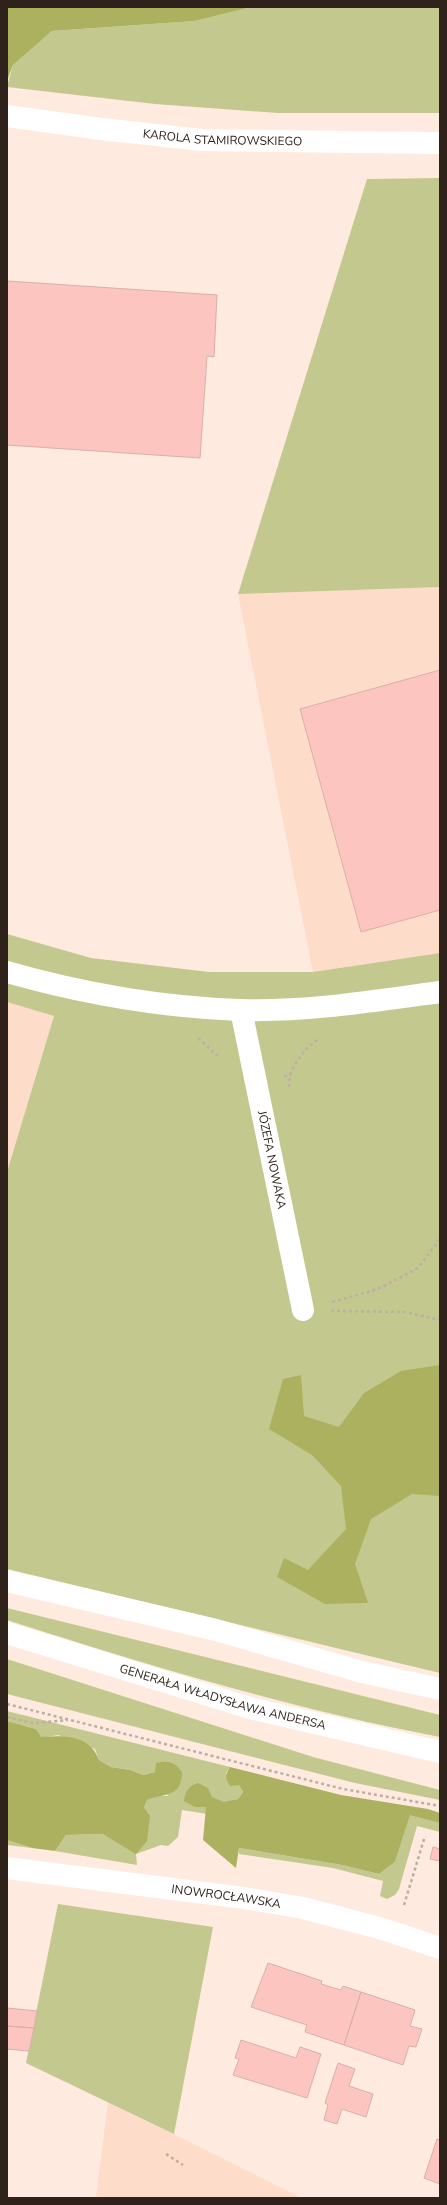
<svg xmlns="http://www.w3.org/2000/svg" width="447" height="2205" viewBox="0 0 447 2205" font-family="'Nunito Sans',sans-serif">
<rect width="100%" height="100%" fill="#feeade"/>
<path fill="#fdddc9" d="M440 587V953L313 972 238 594Z
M7 1002 54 1016 7 1172Z
M108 2102 174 2134 302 2198H96Z"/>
<path fill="#c3c98e" d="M252 7H440V113H278L155 104 7 87 13 65 52 31 195 21Z
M440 178V587L238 594 367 179Z
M7 934 91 958 209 972H313L440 953V1673L7 1569V1172L54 1016 7 1002Z
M7 1608 440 1715V1737C292 1709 150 1666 7 1620Z
M7 1659 313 1757 440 1790V1800L355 1783 7 1694Z
M7 1711 230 1767 226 1773 239 1785 243 1792 238 1799 224 1803 212 1797 195 1807H207V1814L182 1810 178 1837 168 1846 161 1845 136 1854 137 1865 55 1851 66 1835 103 1834 144 1808 147 1800 157 1796H168L155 1772 143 1775 130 1770 111 1767 99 1760 95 1749 58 1735 41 1738 36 1729 7 1721Z
M410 1814 440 1823V1832L417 1826 399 1889 395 1895 387 1899 380 1896 383 1881 333 1868 239 1854V1848L342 1865 379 1874 395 1862Z
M7 1840 32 1848 7 1845Z
M58 1904 213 1927 174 2134 26 2063Z"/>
<path fill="#abb15f" d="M7 7H252L195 21 52 31 13 65 7 81Z
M440 1365V1496L412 1494 371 1519 355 1564 368 1603 325 1604 277 1577 284 1558 308 1570 346 1529 341 1486 312 1455 269 1429 283 1379 301 1375 304 1416 339 1427 364 1393 401 1371Z
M7 1721 36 1729 41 1737C65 1735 90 1735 99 1760L111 1767 130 1770 143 1775 155 1772 156 1763C168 1760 175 1762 182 1772 182 1798 164 1793 147 1800L144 1808 150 1816 147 1841 136 1854 103 1834 66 1835 55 1851 32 1848 7 1840Z
M230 1767 341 1795 428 1809 440 1813V1823L410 1815 395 1862 379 1874 342 1865 239 1848 236 1868 203 1840 206 1807H195L184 1801C185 1792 188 1786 198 1783L208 1788 212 1797 224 1802 238 1799 243 1792 239 1785 230 1786C225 1779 225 1775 230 1767Z"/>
<path fill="#fcc5c0" stroke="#d7b0ad" d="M7 281 217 295 214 357 207 356 200 458 7 445Z
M440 670V910L361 932 300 709Z
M433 1847 440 1849V1861L430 1859Z
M268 1963 322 1981 321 1984 341 1990 343 1986 361 1992 344 2045 305 2032 307 2025 251 2007Z
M361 1992 415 2010 410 2026 422 2029 416 2047 409 2046 403 2065 344 2045Z
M7 2008 37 2011 34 2028 7 2026Z
M7 2026 34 2028 29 2051 7 2049Z
M241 2040 296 2058 300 2047 321 2054 307 2098 233 2075 239 2059 235 2058Z
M338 2063 355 2069 349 2086 373 2094 366 2117 342 2109 337 2124 324 2120 328 2105 325 2103Z
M437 2139 440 2140V2184L424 2178Z"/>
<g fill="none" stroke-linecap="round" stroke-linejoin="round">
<path stroke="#bfaea3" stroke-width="2.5" stroke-dasharray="3 3" stroke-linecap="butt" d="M198 1038 218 1056
M284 1076 290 1075C297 1059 305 1048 320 1038
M289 1087 290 1075
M332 1302 378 1289 418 1268 440 1239
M331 1311 405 1312 440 1320
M7 1704 343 1789 440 1806
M7 1717 32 1723 68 1720
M404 1905 425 1836
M166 2154 183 2165"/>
<g stroke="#fff" stroke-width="22">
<path id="s1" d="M7 116 101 129 202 140 440 143"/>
<path d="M7 972C84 994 160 1007 240 1010 307 1012 374 1001 440 992"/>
<path id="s2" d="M241 1010 303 1310"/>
<path id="s3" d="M7 1868 244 1898 303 1908 383 1929 440 1948"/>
</g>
<g stroke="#fff" stroke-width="22">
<path d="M7 1581 216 1630 362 1672 440 1689"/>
<path id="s4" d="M7 1633 250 1708 440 1752"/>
</g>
</g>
<g text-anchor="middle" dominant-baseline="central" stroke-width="3.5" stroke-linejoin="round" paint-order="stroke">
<g font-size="12" fill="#2e221b" stroke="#fff">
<text stroke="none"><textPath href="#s1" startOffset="217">KAROLA STAMIROWSKIEGO</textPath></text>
<text stroke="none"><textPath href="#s2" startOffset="153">JÓZEFA NOWAKA</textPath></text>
<text stroke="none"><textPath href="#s4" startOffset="225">GENERAŁA WŁADYSŁAWA ANDERSA</textPath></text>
<text stroke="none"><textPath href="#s3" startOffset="221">INOWROCŁAWSKA</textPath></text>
</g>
</g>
<rect width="447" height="2205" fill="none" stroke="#2e221b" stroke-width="16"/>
</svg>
